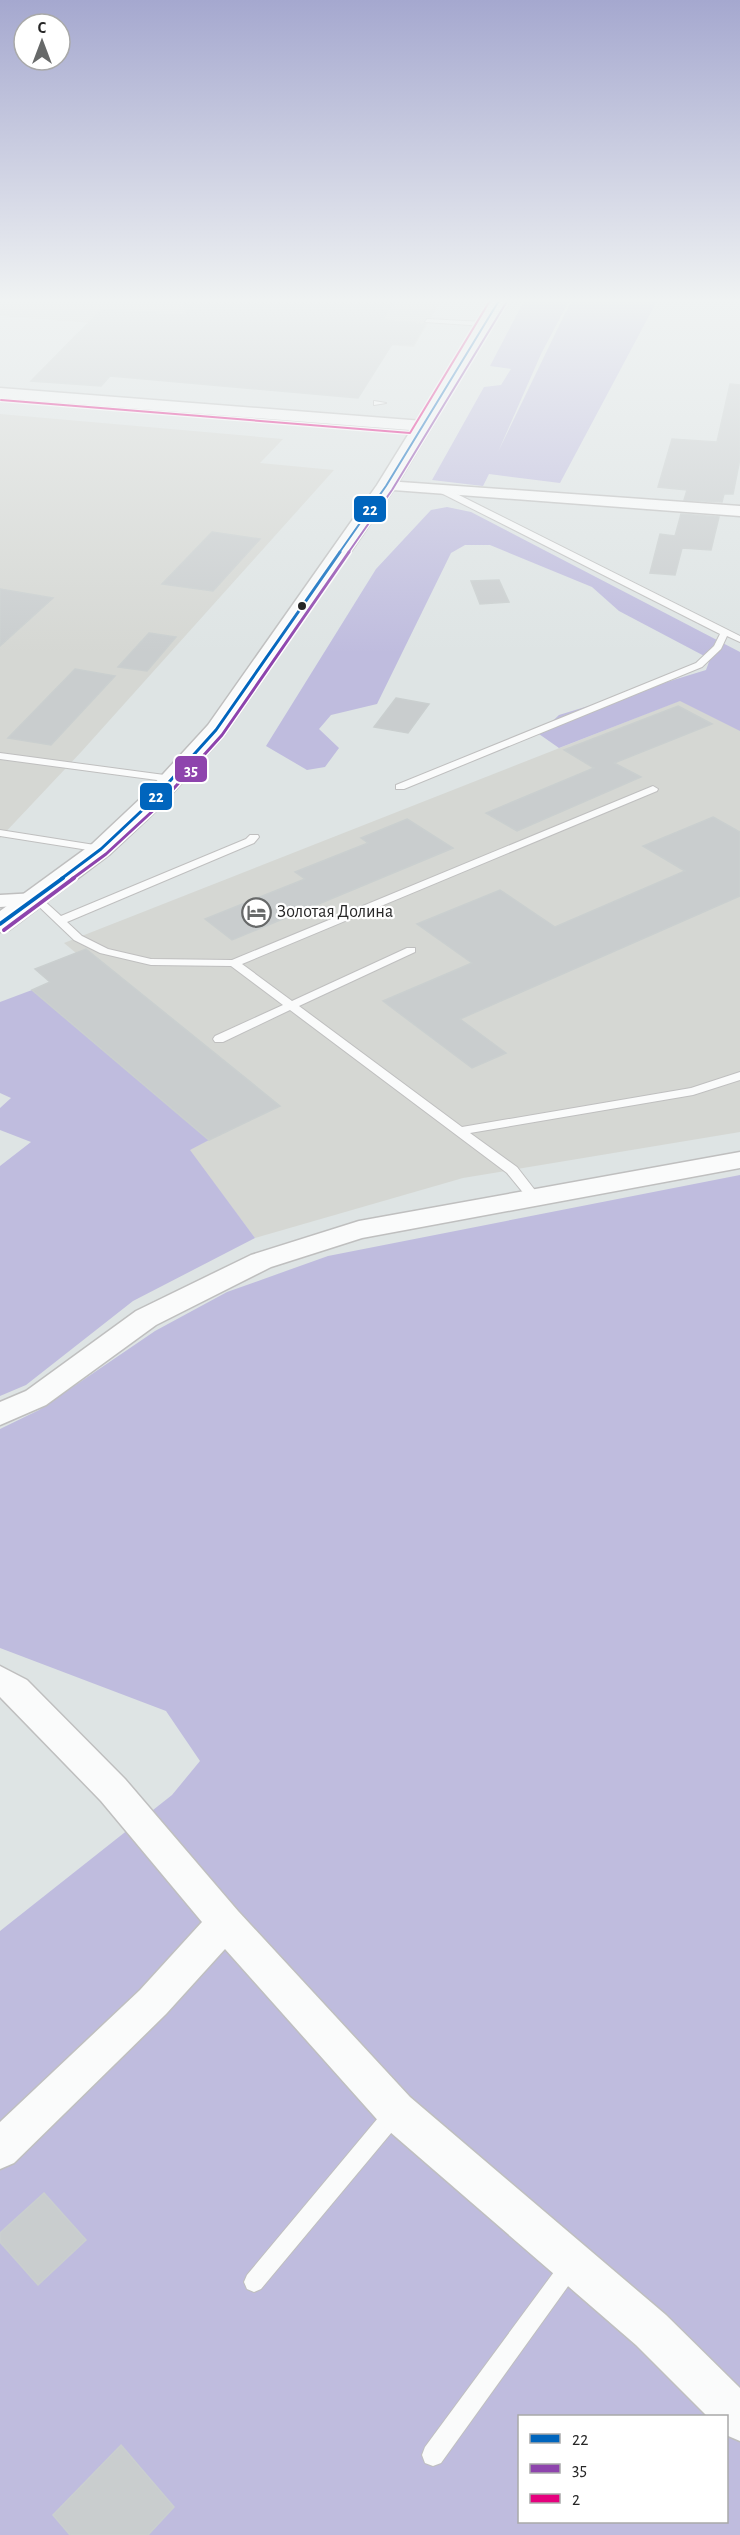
<svg xmlns="http://www.w3.org/2000/svg" width="740" height="2535" viewBox="0 0 740 2535" font-family="'Alegreya Sans',sans-serif">
<rect width="100%" height="100%" fill="#dee4e4"/>
<path fill="#d5d7d3" d="M0 299H442L414 347 0 316Z
M0 414 283 439 260 463 334 470 82 751 0 838Z
M740 677V1132L463 1178 255 1238 189 1150 208 1140 32 990 50 982 35 969 76 953 64 943Z"/>
<path fill="#bfbcde" fill-rule="evenodd" d="M525 299H570L541 354 498 452 572 299H658L560 483 489 474 483 486 432 480 484 387 501 385 511 369 490 366Z
M447 507 471 512 740 652V731L680 701 559 748 539 734 559 715 706 670 710 659 619 611 592 587 490 545H465L451 553 377 704 331 715 319 729 339 748 325 767 307 770 266 746 376 569 431 510Z
M32 990 209 1140 190 1150 255 1238 133 1301 26 1385 0 1396V1166L31 1142 0 1130V1108L11 1098 0 1093V1002Z
M740 1175V2535H0V1931L172 1795 200 1761 166 1711 0 1648V1429L39 1410 155 1331 227 1292 328 1256ZM520 2416H726V2522H520Z"/>
<path fill="#c9cdce" stroke="#cacfcf" stroke-width="1.5" d="M186 299H397L382 320 425 324 413 345 392 344 358 398 110 376 101 386 31 381 102 309 185 315Z
M730 384 740 385V459L733 494H724L722 502 684 500 687 490 658 487 672 439 717 442Z
M681 514 719 517 711 550 682 548 675 575 650 573 660 534 675 536Z
M212 532 260 539 213 591 162 584Z
M499 580 509 602 480 604 471 581Z
M0 589 53 598 0 646Z
M149 633 176 637 147 671 118 667Z
M75 669 115 676 51 745 8 738Z
M396 698 429 704 408 733 374 727Z
M678 706 712 724 614 763 641 777 517 831 486 813 594 768 564 750Z
M713 817 740 832V896L460 1019 506 1053 472 1068 383 1001 472 963 417 924 500 890 555 927 685 871 643 846Z
M407 819 453 848 232 940 205 919 305 879 295 872 368 843 361 838Z
M86 949 280 1106 209 1140 32 990 50 982 35 969Z
M44 2193 86 2240 38 2285 0 2242V2233Z
M121 2445 174 2507 148 2535H70L53 2515Z"/>
<g fill="none" stroke-linecap="round" stroke-linejoin="round">
<defs>
<path id="service" d="M427 319 484 322 487 324 484 326 425 322Z
M374 401 386 403 374 405Z
M441 489H447L740 636V642L727 636 721 649 702 667 404 789H396V785L696 663 714 646 720 634 441 493Z
M0 753 172 776 177 779 172 782 0 759Z
M653 786 658 789 657 791 242 964 292 1001 407 948H415V952L299 1006 462 1127 691 1088 740 1072V1080L693 1095 470 1133 517 1167 541 1198 535 1202 530 1201 507 1173 290 1010 223 1042H215L213 1039 215 1036 283 1005 231 966 151 965 100 953 74 940 31 899 36 896 40 897 61 916 246 839 250 835H258L259 837 254 843 67 922 82 936 108 949 151 959 232 960Z
M0 830 101 846 106 849 101 852 0 836Z
M395 2103 402 2106 405 2113 402 2120 261 2289 254 2292 247 2289 244 2282 247 2275 388 2106Z
M572 2254 579 2257 582 2264 579 2271 441 2463 433 2466 425 2463 422 2455 425 2447 565 2257Z"/>
<path id="minor" d="M386 481 740 506V516L380 489 378 486 380 483Z
M36 893 44 894 47 899 44 904 0 907V895Z
M740 1152V1168L362 1238 271 1267 156 1325 46 1405 0 1425V1402L26 1391 136 1311 251 1255 359 1221Z
M0 1666 27 1680 125 1779 238 1911 410 2097 666 2315 740 2388V2441L726 2435V2416H707L636 2345 382 2125 225 1949 166 2014 14 2163 0 2169V2122L140 1990 202 1922 101 1801 0 1697Z"/>
<path id="tertiary" d="M0 388 423 421 432 426 423 431 0 398Z"/>
<path id="secondary" d="M492 299H508L396 486 224 735 160 807 110 854 9 930 0 932V911L92 844 142 797 208 725 377 485Z"/>
</defs>
<use href="#service" stroke="#bfbfbf" stroke-width="2"/>
<use href="#minor" stroke="#bfbfbf" stroke-width="3"/>
<use href="#tertiary" stroke="#bfbfbf" stroke-width="3"/>
<use href="#secondary" stroke="#bfbfbf" stroke-width="3"/>
<use href="#service" fill="#fafbfb" fill-rule="evenodd"/>
<use href="#minor" fill="#fafbfb" fill-rule="evenodd"/>
<use href="#tertiary" fill="#fafbfb" fill-rule="evenodd"/>
<use href="#secondary" fill="#fafbfb" fill-rule="evenodd"/>
<defs>
<path id="bus-1-far2" d="M339 553 386 486 500 299"/>
<path id="bus-1-far1" d="M61 879 101 849 151 802 216 730 340 552"/>
<path id="bus-1" d="M0 924 63 878"/>
<path id="bus-2-far2" d="M348 553 392 490 506 303"/>
<path id="bus-2-far1" d="M72 879 106 854 157 807 222 735 349 552"/>
<path id="bus-2" d="M4 930 74 878"/>
<path id="bus-3" d="M1 400 410 433 491 299"/>
</defs>
<use href="#bus-1-far2" stroke="#fff" stroke-width="4.5"/>
<use href="#bus-1-far1" stroke="#fff" stroke-width="6"/>
<use href="#bus-1" stroke="#fff" stroke-width="8"/>
<use href="#bus-2-far2" stroke="#fff" stroke-width="4.5"/>
<use href="#bus-2-far1" stroke="#fff" stroke-width="6"/>
<use href="#bus-2" stroke="#fff" stroke-width="8"/>
<use href="#bus-3" stroke="#fff" stroke-width="4.5"/>
<use href="#bus-1-far2" stroke="#0065bd" stroke-width="2"/>
<use href="#bus-1-far1" stroke="#0065bd" stroke-width="3"/>
<use href="#bus-1" stroke="#0065bd" stroke-width="4"/>
<use href="#bus-2-far2" stroke="#8e44ad" stroke-width="2"/>
<use href="#bus-2-far1" stroke="#8e44ad" stroke-width="3"/>
<use href="#bus-2" stroke="#8e44ad" stroke-width="4"/>
<use href="#bus-3" stroke="#e5007d" stroke-width="2"/>
</g>
<linearGradient id="sky" x2="0" y2="1"><stop stop-color="#a5a8cf"/><stop offset="0.46" stop-color="#f0f3f3"/><stop offset="1" stop-color="#f0f3f3" stop-opacity="0"/></linearGradient>
<rect width="740" height="654" fill="url(#sky)"/>
<defs>
<symbol id="hotel-ring" viewBox="-11 -11 22 22"><circle r="9.5" fill="#fff" stroke="#676969" stroke-width="1.5"/><path d="M-6-4.5h1.5V1H6V5H4.5V3h-9V5H-6ZM-4 0a1.8 1.8 0 1 1 3.6 0ZM.5 0V-2.5h3Q6-2.5 6 0Z" fill="#676969"/></symbol>
</defs>
<g fill-rule="evenodd">
<use href="#hotel-ring" x="240" y="896" width="33" height="33"/>
</g>
<circle fill="#272727" stroke="#fff" stroke-width="2" cx="302" cy="606" r="5"/>
<g text-anchor="middle" dominant-baseline="central" stroke-width="4.5" stroke-linejoin="round" paint-order="stroke">
<g font-size="18" fill="#272727" stroke="#fff" text-anchor="start">
<text x="277" y="912">Золотая Долина</text>
</g>
</g>
<g stroke="#fff" stroke-width="2">
<rect x="353" y="495" width="34" height="28" rx="6" fill="#0065bd"/>
<rect x="174" y="755" width="34" height="28" rx="6" fill="#8e44ad"/>
<rect x="139" y="782" width="34" height="29" rx="6" fill="#0065bd"/>
</g>
<g font-size="16" text-anchor="middle" font-weight="bold" fill="#fff">
<text x="370" y="515">22</text>
<text x="191" y="775">35</text>
<text x="156" y="802">22</text>
</g>
<rect x="518" y="2415" width="210" height="108" fill="#ffffff" stroke="#a9a9a9" stroke-width="1.5"/>
<rect x="530" y="2434" width="30" height="9" fill="#0065bd" stroke="#a9a9a9" stroke-width="1.5"/>
<text x="572" y="2445" font-size="18" fill="#272727">22</text>
<rect x="530" y="2464" width="30" height="9" fill="#8e44ad" stroke="#a9a9a9" stroke-width="1.5"/>
<text x="572" y="2475" font-size="18" fill="#272727">35</text>
<rect x="530" y="2494" width="30" height="9" fill="#e5007d" stroke="#a9a9a9" stroke-width="1.5"/>
<text x="572" y="2505" font-size="18" fill="#272727">2</text>
<g transform="translate(42 42)"><circle r="28" fill="#ffffff" stroke="#a9a9a9" stroke-width="1.5"/>
<path d="M0-4.5L10 22L0 15L-10 22Z" fill="#676969"/>
<text y="-9" font-size="16" font-weight="bold" text-anchor="middle" fill="#272727">С</text>
</g>
</svg>
